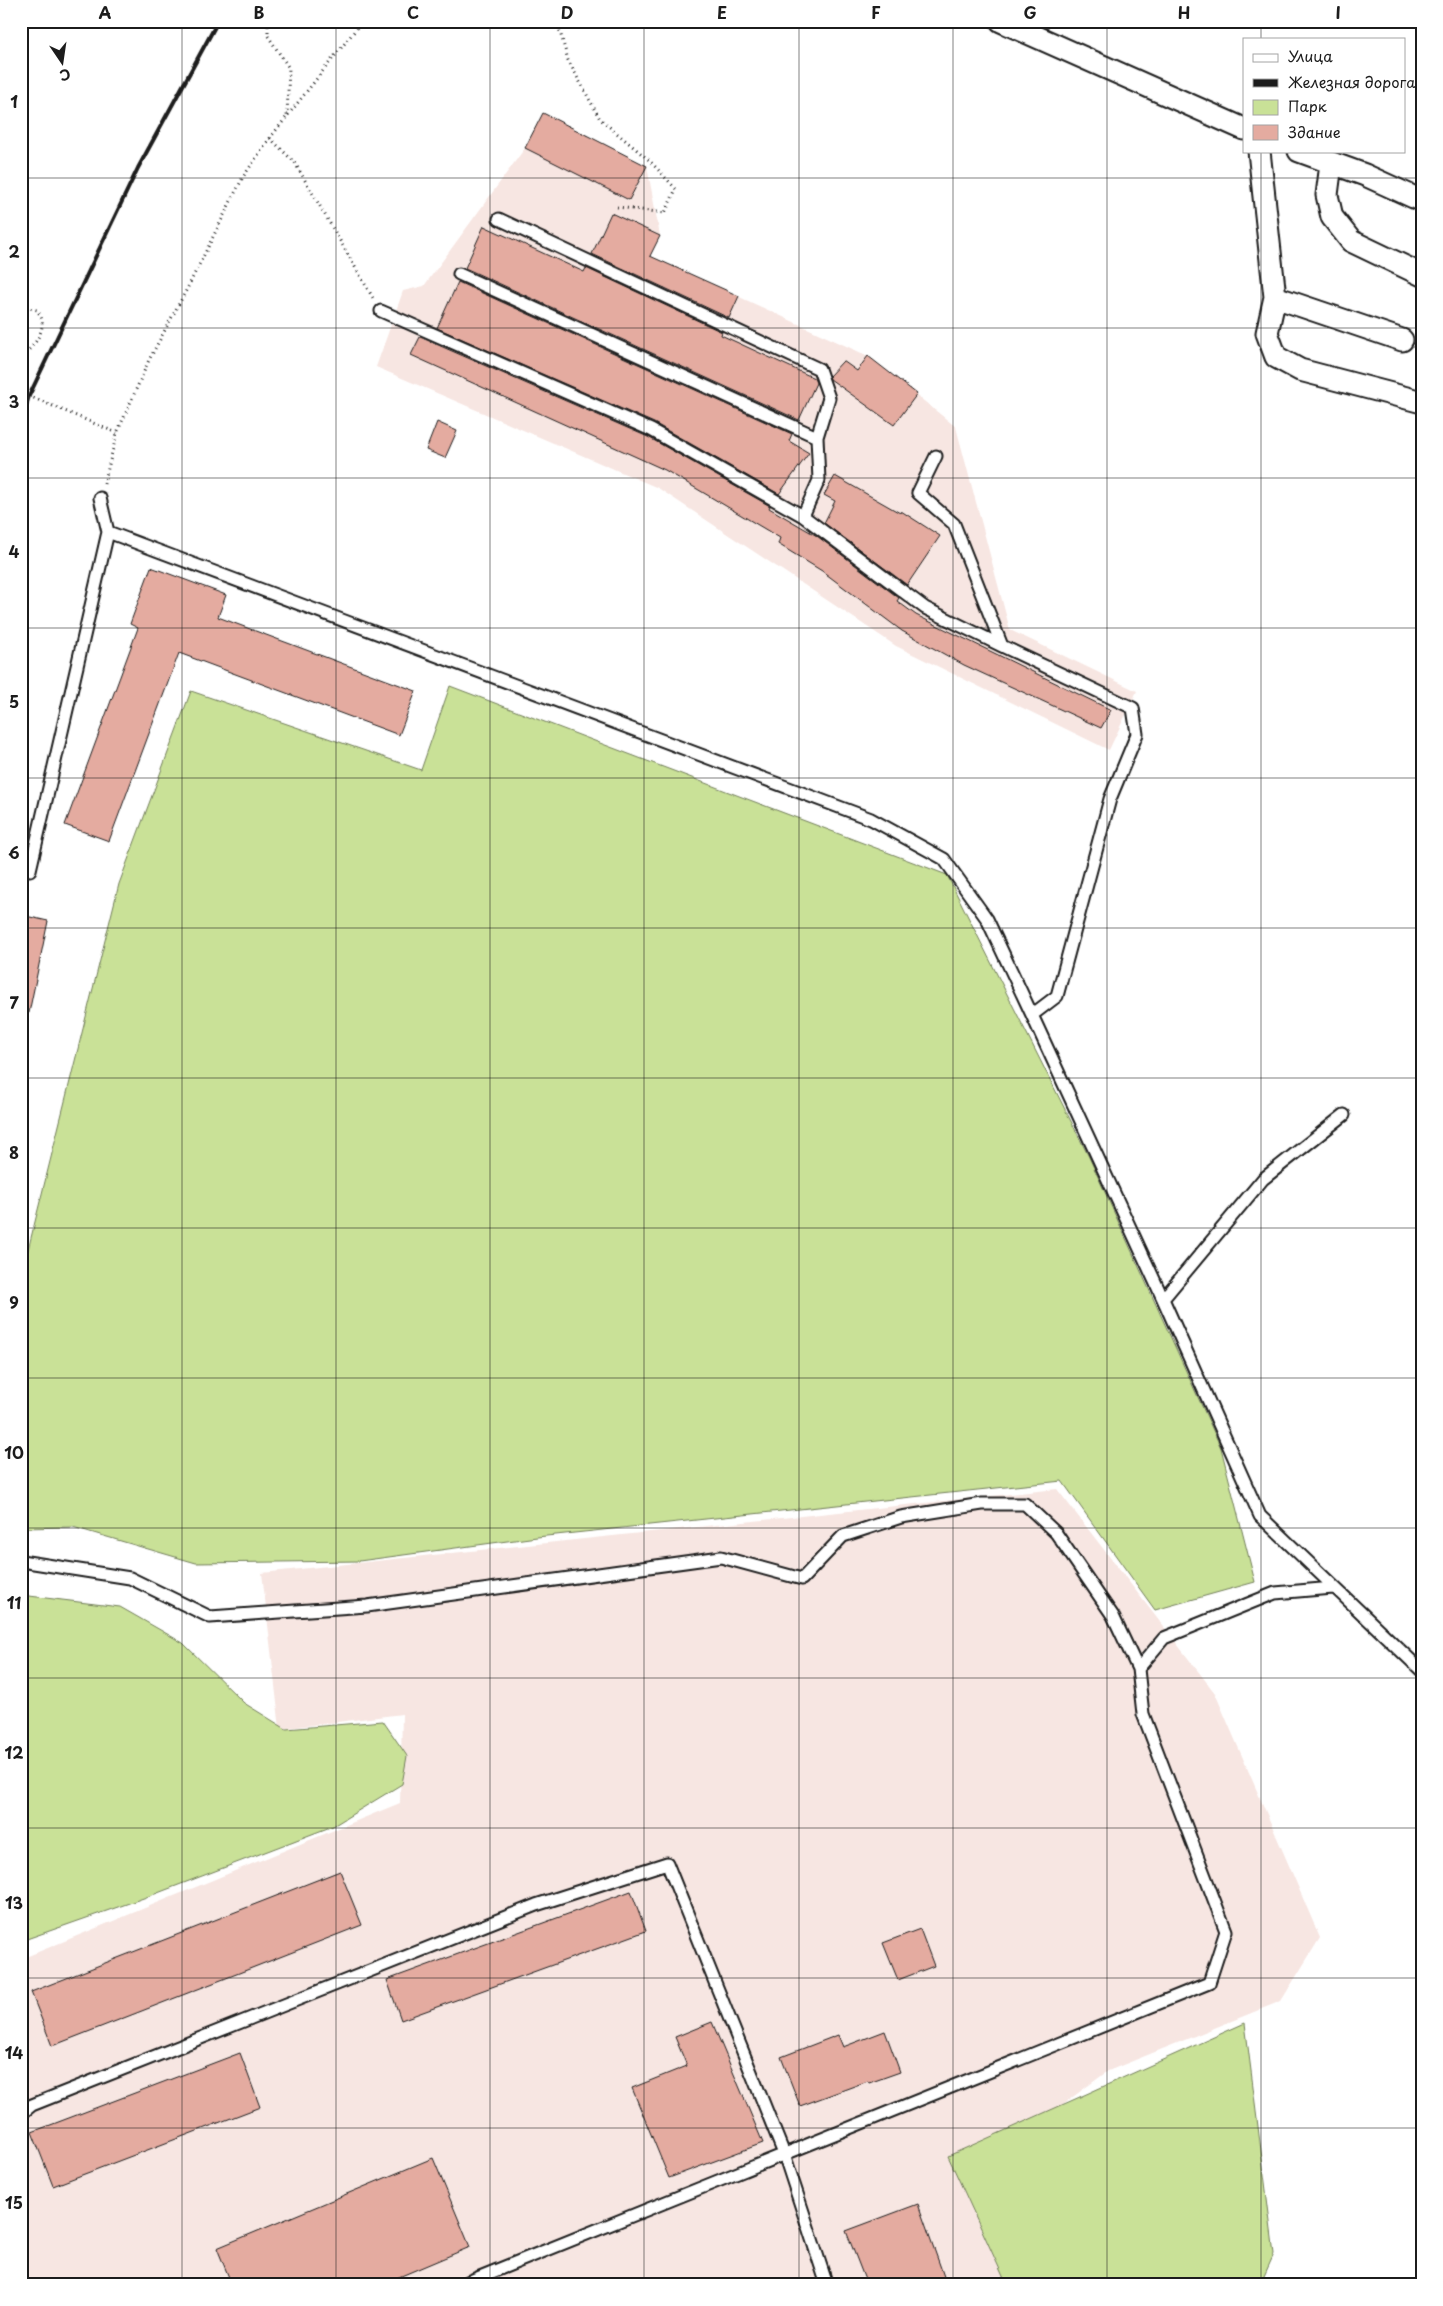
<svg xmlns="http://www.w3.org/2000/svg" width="1443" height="2306" viewBox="0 0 1443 2306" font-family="'Playpen Sans',sans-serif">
<rect width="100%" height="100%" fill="#fff"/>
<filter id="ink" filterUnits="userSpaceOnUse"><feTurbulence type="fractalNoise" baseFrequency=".02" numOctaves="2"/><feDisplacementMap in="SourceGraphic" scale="10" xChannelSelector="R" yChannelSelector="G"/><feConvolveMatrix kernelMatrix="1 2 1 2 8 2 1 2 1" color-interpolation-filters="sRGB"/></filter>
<g filter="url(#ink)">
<path fill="#f7e6e2" d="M543 113 647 166 660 236 650 256 868 356 956 427 1010 630 1137 691 1109 750 896 646 658 488 376 367 403 291 424 286 525 148Z
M1057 1489 1215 1693 1320 1938 1281 2001 1108 2071 963 2178 1013 2285H21V1959L400 1803 402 1714 280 1729 262 1573Z"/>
<path fill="#c9e197" stroke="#727e5a" d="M450 686 947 875 1089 1157 1221 1448 1255 1582 1155 1610 1062 1481 537 1537 359 1561 196 1563 73 1527 21 1528V1278L119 884 191 691 421 770Z
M21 1595 120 1607 183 1643 244 1703 286 1729 383 1721 407 1756 402 1784 333 1826 155 1894 21 1941Z
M1245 2023 1274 2254 1260 2285H1007L948 2156Z"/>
<path fill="#e4aba0" stroke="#1c1c1c" d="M543 113 647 166 629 200 525 148Z
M611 213 660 236 650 256 739 296 729 318 592 254Z
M484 226 584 272 586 268 722 332 721 335 814 378 816 383 799 420 465 268Z
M458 282 792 434 789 441 809 453 779 494 654 423 437 328Z
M420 337 648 437 770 506 769 508 817 536 899 598 897 601 916 615 1111 710 1101 728 964 665 902 631 822 571 778 544 780 538 665 470 411 355Z
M868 356 917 394 894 425 830 379 829 376 843 361 857 371Z
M437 422 457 431 445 458 426 450Z
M835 476 900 513 901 511 940 536 907 585 824 523 835 501 824 495Z
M151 567 226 595 218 617 416 691 399 735 179 653 109 841 65 825 138 628 130 624Z
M21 915 48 921 29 1013 21 1012Z
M340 1871 362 1925 52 2046 31 1992Z
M631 1891 646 1931 401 2020 387 1980Z
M920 1929 934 1966 898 1980 883 1943Z
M712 2022 763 2143 669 2178 632 2088 687 2066 675 2037Z
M885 2031 900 2072 869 2083 868 2081 800 2106 781 2057 838 2035 843 2047Z
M240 2053 260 2107 53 2186 32 2132Z
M433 2158 470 2247 380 2285H232L217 2248Z
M918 2204 947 2285H867L846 2231Z"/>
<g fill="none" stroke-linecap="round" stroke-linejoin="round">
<defs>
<path id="lane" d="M499 219 819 369 829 398 817 437 819 480 803 516
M459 274 817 437
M381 311 651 430 803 516 925 608 1002 646
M936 456 918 493 954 524 1002 646 1133 708 1137 734 1110 799 1057 996 1032 1015 1163 1299 1260 1516 1422 1671
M108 532 871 819 944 859 987 919 1032 1015
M30 870 108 532 100 498
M1163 1299 1263 1179 1344 1115
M21 1561 130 1578 210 1617 367 1606 721 1557 802 1579 843 1536 901 1517 982 1504H1025L1056 1533 1113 1616 1138 1669
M21 2114 32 2105 536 1905 667 1863 784 2154 827 2285
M460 2285 1209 1983 1226 1931 1143 1714 1138 1669 1164 1638 1275 1593 1333 1588"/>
<path id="street" d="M1001 21 1244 129
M1259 151 1275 297 1267 333 1276 357 1300 370 1422 402
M1299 151 1365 175 1422 201
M1331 164 1327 195 1332 217 1351 241 1422 275
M1275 297 1402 340"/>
</defs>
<use href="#lane" stroke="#1c1c1c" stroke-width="15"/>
<use href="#street" stroke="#1c1c1c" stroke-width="25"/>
<path stroke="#1c1c1c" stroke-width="3" stroke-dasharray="1 4" stroke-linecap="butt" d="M268 21V36L289 68 287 116
M557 21 568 60 600 119 649 160 676 189 665 213 617 207
M270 138 295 163 373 298
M21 306 37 310C39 313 42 318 42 321 44 334 31 350 21 356
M21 390 29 396 117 433
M104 484 117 433 149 360 189 285 243 177 270 138 360 24 368 21"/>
<use href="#lane" stroke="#fff" stroke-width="11"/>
<use href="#street" stroke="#fff" stroke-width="21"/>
<path stroke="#1c1c1c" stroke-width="4" d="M21 422 29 396 138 168 218 21"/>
</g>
</g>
<path fill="none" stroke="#1c1c1c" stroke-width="1" stroke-opacity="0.55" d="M182 21V2285M336 21V2285M490 21V2285M644 21V2285M799 21V2285M953 21V2285M1107 21V2285M1261 21V39M1261 151V2285M21 178H1422M21 328H1422M21 478H1422M21 628H1422M21 778H1422M21 928H1422M21 1078H1422M21 1228H1422M21 1378H1422M21 1528H1422M21 1678H1422M21 1828H1422M21 1978H1422M21 2128H1422"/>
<rect width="1443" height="2306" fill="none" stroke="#fff" stroke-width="55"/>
<rect x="1243" y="38" width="162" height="115" fill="#ffffff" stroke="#a4a4a4"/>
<rect x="1253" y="54" width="25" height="8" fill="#ffffff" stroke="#a4a4a4"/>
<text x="1288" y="62" font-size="15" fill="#1c1c1c">Улица</text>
<rect x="1253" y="79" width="25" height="8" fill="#1c1c1c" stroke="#a4a4a4"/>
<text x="1288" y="88" font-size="15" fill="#1c1c1c">Железная дорога</text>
<rect x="1253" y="100" width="25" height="15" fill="#c9e197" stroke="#a4a4a4"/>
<text x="1288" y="112" font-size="15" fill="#1c1c1c">Парк</text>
<rect x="1253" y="125" width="25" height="15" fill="#e4aba0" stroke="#a4a4a4"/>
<text x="1288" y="138" font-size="15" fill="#1c1c1c">Здание</text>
<g transform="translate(62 62) rotate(167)" stroke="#ffffff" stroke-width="4" paint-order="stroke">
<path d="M0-4L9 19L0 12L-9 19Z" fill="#1c1c1c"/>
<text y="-8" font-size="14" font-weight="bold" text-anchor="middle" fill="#1c1c1c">С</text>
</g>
<rect x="28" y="28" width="1388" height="2250" fill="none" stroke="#1c1c1c" stroke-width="2"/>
<g font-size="16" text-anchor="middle" font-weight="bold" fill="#1c1c1c">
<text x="105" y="19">A</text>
<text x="259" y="19">B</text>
<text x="413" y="19">C</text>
<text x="567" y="19">D</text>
<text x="722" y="19">E</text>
<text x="876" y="19">F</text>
<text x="1030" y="19">G</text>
<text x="1184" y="19">H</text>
<text x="1338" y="19">I</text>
<text x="14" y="108">1</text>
<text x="14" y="258">2</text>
<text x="14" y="408">3</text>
<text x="14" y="558">4</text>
<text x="14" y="708">5</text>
<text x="14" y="859">6</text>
<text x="14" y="1009">7</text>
<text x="14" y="1159">8</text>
<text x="14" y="1309">9</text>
<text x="14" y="1459">10</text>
<text x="14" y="1609">11</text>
<text x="14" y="1759">12</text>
<text x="14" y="1909">13</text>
<text x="14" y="2059">14</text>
<text x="14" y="2209">15</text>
</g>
</svg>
